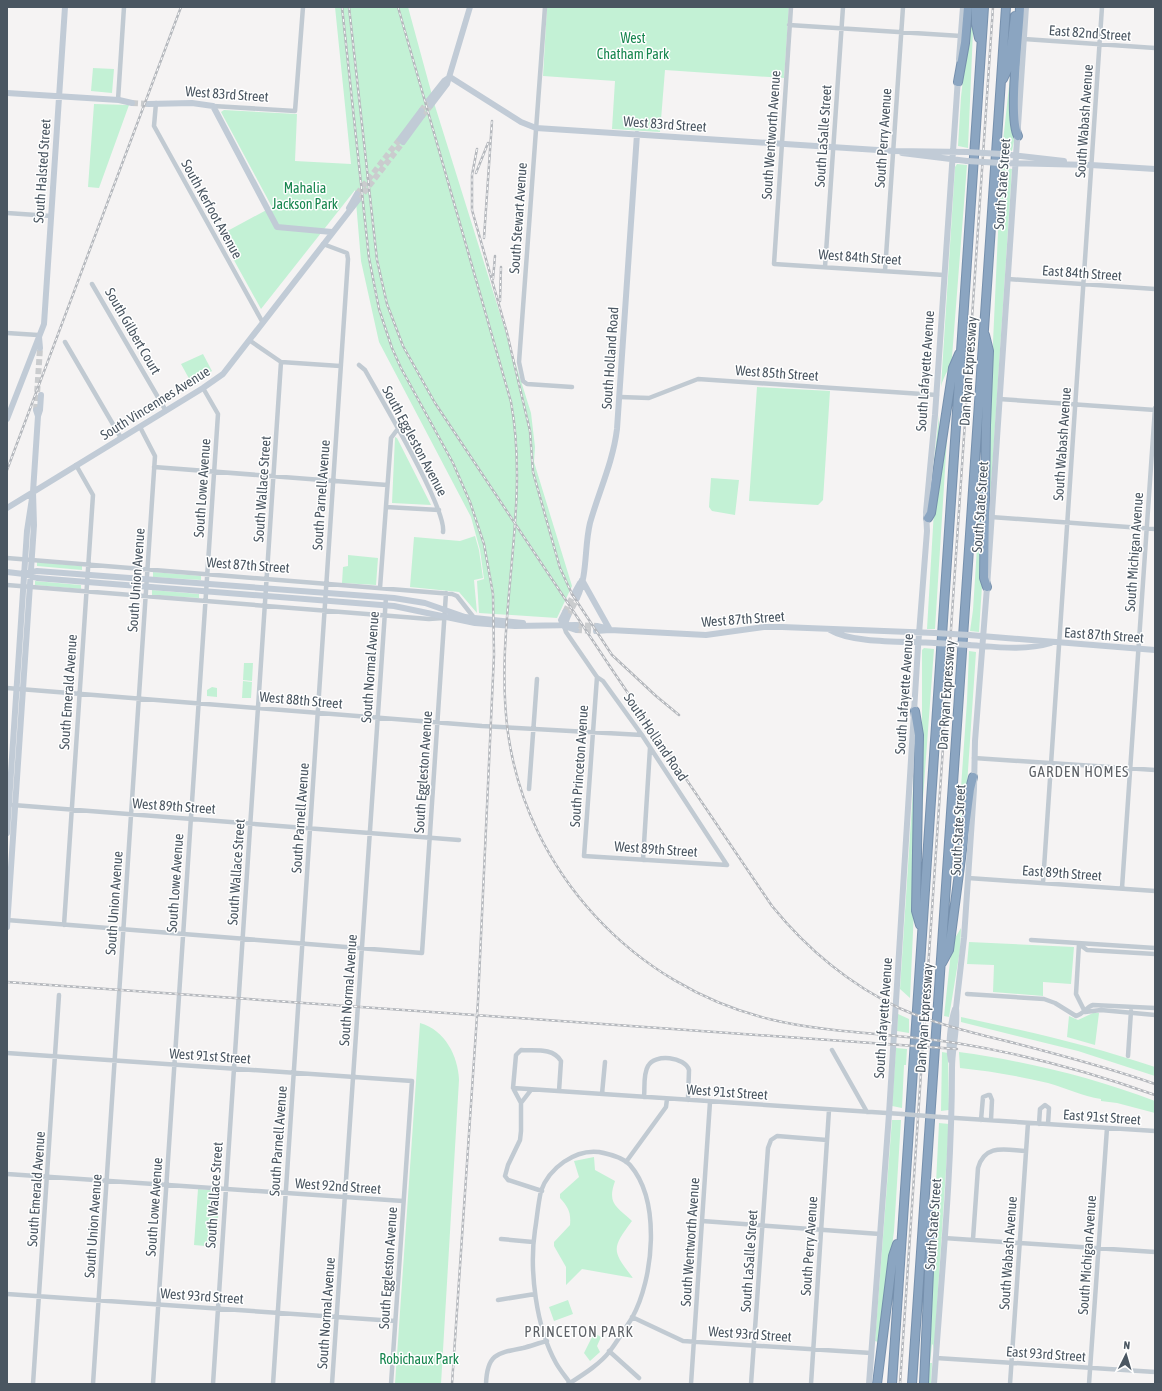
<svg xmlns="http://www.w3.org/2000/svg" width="1162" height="1391" viewBox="0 0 1162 1391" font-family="'Asap Condensed',sans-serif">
<rect width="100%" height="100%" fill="#f5f3f3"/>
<path fill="#c3f1d5" d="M335 7H408L435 106 531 413 535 447 534 462 572 586 557 618 479 613 477 581 484 579 480 550 471 517 379 342 361 261 355 190 261 309 220 235 272 207 221 112 224 110 297 114 295 161 351 164Z
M547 7H789L784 78 665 70 660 132 612 129 615 81 543 76Z
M971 7H974L968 148 958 146 961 97Z
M1016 23 1012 126 1014 141 1012 151 1002 150Z
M93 68 114 69 112 93 91 91Z
M94 104 129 105 99 188 88 187Z
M957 164 967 165 952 357C951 368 943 376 941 387L955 167Z
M1001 167 1012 169 988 532 990 408Z
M203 354 212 371 192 384 181 364Z
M757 387 830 391 823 500 818 505 749 501Z
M939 415V441L931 488Z
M948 422 935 629H927L934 510Z
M395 437 397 438 431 505 392 503Z
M982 469V586L979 632 970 631 973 610Z
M711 478 739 480 735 515 712 511 709 507Z
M475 536 479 550 483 578 474 580 477 613 459 592 410 587 414 537 460 541Z
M348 555 378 558 376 585 342 583 343 567 348 566Z
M37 562 82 566V570L37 566Z
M153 572 201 576V580L153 577Z
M35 581 81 585V589L35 585Z
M152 590 199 594V598L152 595Z
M924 648 934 649 922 812V650Z
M969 651 976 652 966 800 954 889 967 701Z
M244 663H253L252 681 243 680Z
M243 681 252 682 251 698H242Z
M212 687 217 688V697L207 696V690Z
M915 758 914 910 910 998 900 989Z
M961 928 960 950 949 1017 944 1016 952 943Z
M969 942 1074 947 1071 984 1043 982V996L993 992 994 965 967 964Z
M1093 1013H1099L1095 1045 1067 1037 1069 1016 1078 1020Z
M898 1014 909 1019V1033L897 1031Z
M961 1017C1027 1031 1092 1046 1155 1067V1076L1078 1051 961 1022Z
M420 1023C445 1030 458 1056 459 1080L441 1384H395Z
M896 1048 907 1049 906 1065H904L902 1108 892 1106Z
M942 1052 948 1053 949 1110 941 1111Z
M959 1052C1025 1061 1092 1077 1155 1101V1113L1117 1103 1101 1101V1099C1082 1096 1066 1088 1048 1083 1019 1076 989 1071 960 1068Z
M892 1120H901L894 1231 874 1384H873L878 1342 875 1341Z
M939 1123 949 1124 934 1352 933 1345 932 1344 930 1363H932L931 1384H926Z
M594 1157 595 1170 615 1181C607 1204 616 1206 632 1221 611 1249 612 1251 633 1278L582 1269 566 1285V1267L554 1246V1242L570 1225C571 1213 569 1208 560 1198V1194L579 1177 574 1161Z
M198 1189 220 1191 216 1247 194 1245Z
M568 1300 573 1314 554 1321 549 1307Z
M594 1333 601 1337 597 1346 600 1352 590 1361 584 1353Z"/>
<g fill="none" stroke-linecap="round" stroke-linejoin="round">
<path stroke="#caccce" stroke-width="6" stroke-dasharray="6 3" stroke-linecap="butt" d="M132 103 148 104
M421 111 429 100
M422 116 431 105
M357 194 400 139
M358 200 403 142
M36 410 40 348
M565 612 574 594
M568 616 577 598
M576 625 597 626
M576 630 596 631"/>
<defs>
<path id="highway" d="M976 7V24L979 38
M1003 79 1009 66 1015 16
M958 82 965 43 968 7
M1018 136C1008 117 1019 34 1020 7
M985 335 989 351 986 425 984 578 987 587
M928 518 931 513 953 368 959 354
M915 711 919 735 916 911 920 925
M942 963 949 950 970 789 973 777
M877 1384 893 1256 897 1244
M892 1384 984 7
M912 1384 1006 7
M924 1384 931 1226 927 1207"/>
</defs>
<use href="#highway" stroke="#7690ad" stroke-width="10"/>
<path stroke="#c1cad2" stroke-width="4.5" d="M545 7 519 362 523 381 527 384 572 387
M791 7 774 264 944 275
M789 25 961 36
M1024 39 1155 48
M118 100 124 7
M156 103 154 126 263 323
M213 106 295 111 303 7
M7 213 51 216
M825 267 843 7
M885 271 903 7
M1008 279 1155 289
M92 284 166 411
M7 333 38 335
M249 340 281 362 340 366
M65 342 121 438
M359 365 365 370C380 397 447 509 443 532
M620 397 649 398 698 379 937 395
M999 399 1155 410
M154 467 387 485
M386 507 439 510
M991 517 1155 529
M7 558 452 594 457 596 475 619
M7 585 429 619 443 618
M380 588 391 438 397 430
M564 626 566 632 597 677 603 681 642 735 727 865
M597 677 584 856 727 865
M7 688 482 726 642 735
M974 758 1155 770
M529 789 537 679
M13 805 459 840
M643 860 650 748
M968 878 1155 891
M1043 883 1102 7
M1122 888 1155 408
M7 920 422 953 446 593
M64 925 93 495 76 465
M1031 940 1155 948
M1079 944 1087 950 1155 954
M1079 944 1076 994 1085 1012
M967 994 1044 999 1055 1003 1076 1016C1084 1014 1086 1007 1093 1005L1155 1008
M1085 1012 1101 1010 1155 1015
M832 1050 867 1112
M7 1053 412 1081 391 1384
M1128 1056 1131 1011
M513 1088 902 1114
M602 1094 605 1062
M644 1097C645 1088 643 1074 648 1066 655 1053 685 1057 689 1070L688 1100
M521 1103 531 1090
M940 1117 1155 1131
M981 1120 983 1097 988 1095H990L992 1100 991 1120
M1039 1124 1040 1109 1045 1105 1049 1108 1048 1124
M626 1162 666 1107 667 1099
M7 1174 403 1201
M542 1191 508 1180 505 1176 508 1165 520 1140 521 1131V1103L513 1088 516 1055 521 1050C534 1051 553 1047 561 1061L559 1091
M702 1221 880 1234
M944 1238 1155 1252
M501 1239 533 1242
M973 1239 978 1168C985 1143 1006 1150 1026 1151
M7 1294 395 1321
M498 1300 535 1294
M632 1317 683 1341 871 1353
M609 1351 639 1378
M936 1358 1155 1372
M33 1384 59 995
M93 1384 155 456 140 427
M153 1384 218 414 203 388
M213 1384 281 362
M273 1384 348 259 347 253 323 244
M332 1384 386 597
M486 1384C487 1354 497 1353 523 1348 531 1346 539 1343 547 1341
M568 1384 570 1383C584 1374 600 1364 610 1351 618 1340 625 1329 632 1318 654 1278 661 1201 630 1165 623 1157 609 1154 599 1152 575 1149 549 1168 541 1191 538 1204 537 1218 535 1230 529 1270 536 1327 556 1363 560 1370 565 1376 570 1383L571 1384
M691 1384 710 1102
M751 1384 768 1148 771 1140 777 1136 827 1140
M811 1384 829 1110
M1010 1384 1028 1123
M1089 1384 1107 1128"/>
<path stroke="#c1cbd6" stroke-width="6" d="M959 59 963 7
M450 77 521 122 536 128 893 151 967 152
M7 93 119 100 132 103
M429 100 444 81 450 77
M148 104 192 103 213 106 277 227 332 232
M431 105 447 84 470 7
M400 139 421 111
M403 142 422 116
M902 153 967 161
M1002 154 1064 161
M1001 163 1091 165 1155 169
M349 208 357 194
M39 337 40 348
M38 416 40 410 41 395
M7 419 44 324 65 7
M7 508 203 388 223 374 358 200
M7 572 24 574 37 571 394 598 425 603 465 617 523 623
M24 574 37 578 49 579 394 606 475 623 515 626 576 625
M582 580 610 630
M574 594 580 583
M577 598C588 574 584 548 590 523 599 491 613 462 617 429L637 134
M564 626 561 620 565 612
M564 626 576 630
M564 626 568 616
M597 626 609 629
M830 630C853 644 906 641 935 643
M596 631 610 630 706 635 764 627H782L935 633
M969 635 1155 650
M969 645C996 647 1025 651 1051 643
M7 833 27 531 33 492 38 416 36 410
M7 927 34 525 33 492
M951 1061C948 1046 950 1024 955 1009
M869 1384 889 1114 918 647 927 531 926 512 935 415 958 78
M934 1384C941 1279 952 1174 952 1068 952 1048 958 1029 956 1008L964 938 974 789 975 741 987 587 1026 7"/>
<use href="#highway" stroke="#8ba5c1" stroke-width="8"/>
<defs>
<path id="rail" d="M342 7 369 258 379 309 392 348 401 368 453 463 470 502 484 544 493 594 494 655 478 1001 452 1384
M349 7 377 260 387 304 403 346 435 403 613 671 772 906C807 949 849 984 899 1008 937 1025 978 1034 1018 1044 1064 1056 1110 1068 1155 1084
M398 7 511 402C531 512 493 623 508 733 527 872 634 986 769 1019 830 1034 895 1033 956 1043 1024 1054 1090 1072 1155 1095
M477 149 472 175V210L507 333 530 431 533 472 560 568 572 594 612 655 656 696 679 715
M476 173 488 143
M484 238 492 121
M493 279 495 256
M500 301 501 267
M7 470 181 7
M7 982 957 1049
M900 1384 993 7"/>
</defs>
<use href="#rail" stroke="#b5b8bd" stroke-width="2.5"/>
<use href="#rail" stroke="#fff" stroke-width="1" stroke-dasharray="3" stroke-linecap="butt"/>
<path stroke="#c1cad2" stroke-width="4.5" d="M902 1114 940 1117"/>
<path stroke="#c1cbd6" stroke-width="6" d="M967 152 1002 154
M967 161 1001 163
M935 633 969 635
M935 643 969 645"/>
</g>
<g text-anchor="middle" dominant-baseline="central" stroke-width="3" stroke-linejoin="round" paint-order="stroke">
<g font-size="14" fill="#4a5661" stroke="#fff">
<text transform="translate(1090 33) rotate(4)">East 82nd Street</text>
<text transform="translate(227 94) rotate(4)">West 83rd Street</text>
<text transform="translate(1084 121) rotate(-86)">South Wabash Avenue</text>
<text transform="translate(665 124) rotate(4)">West 83rd Street</text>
<text transform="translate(771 135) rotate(-86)">South Wentworth Avenue</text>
<text transform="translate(823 136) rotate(-86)">South LaSalle Street</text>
<text transform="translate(883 138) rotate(-86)">South Perry Avenue</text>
<text transform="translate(42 171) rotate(-86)">South Halsted Street</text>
<text transform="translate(1002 184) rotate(-86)">South State Street</text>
<text transform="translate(212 209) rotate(61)">South Kerfoot Avenue</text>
<text transform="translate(518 218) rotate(-86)">South Stewart Avenue</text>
<text transform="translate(860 257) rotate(4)">West 84th Street</text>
<text transform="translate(1082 273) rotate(4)">East 84th Street</text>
<text transform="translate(133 331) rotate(60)">South Gilbert Court</text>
<text transform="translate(610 358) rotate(-86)">South Holland Road</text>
<text transform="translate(925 371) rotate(-86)">South Lafayette Avenue</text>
<text transform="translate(968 371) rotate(-86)">Dan Ryan Expressway</text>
<text transform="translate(777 373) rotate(4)">West 85th Street</text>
<text transform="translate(155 403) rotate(-32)">South Vincennes Avenue</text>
<text transform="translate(415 441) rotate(62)">South Eggleston Avenue</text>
<text transform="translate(1062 444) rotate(-86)">South Wabash Avenue</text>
<text transform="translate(202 488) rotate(-86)">South Lowe Avenue</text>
<text transform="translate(262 489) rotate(-86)">South Wallace Street</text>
<text transform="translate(321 495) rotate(-86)">South Parnell Avenue</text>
<text transform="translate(980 507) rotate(-86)">South State Street</text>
<text transform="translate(1134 552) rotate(-86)">South Michigan Avenue</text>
<text transform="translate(248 565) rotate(4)">West 87th Street</text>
<text transform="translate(136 580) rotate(-86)">South Union Avenue</text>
<text transform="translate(743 619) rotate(-4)">West 87th Street</text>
<text transform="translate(1104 635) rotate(4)">East 87th Street</text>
<text transform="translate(370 667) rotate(-86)">South Normal Avenue</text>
<text transform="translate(68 692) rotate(-86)">South Emerald Avenue</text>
<text transform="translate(904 694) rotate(-86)">South Lafayette Avenue</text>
<text transform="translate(946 695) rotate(-86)">Dan Ryan Expressway</text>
<text transform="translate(301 700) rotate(5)">West 88th Street</text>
<text transform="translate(656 737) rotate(56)">South Holland Road</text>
<text transform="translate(579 766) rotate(-86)">South Princeton Avenue</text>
<text transform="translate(423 772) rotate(-86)">South Eggleston Avenue</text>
<text transform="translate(174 806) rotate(4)">West 89th Street</text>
<text transform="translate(300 818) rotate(-86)">South Parnell Avenue</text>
<text transform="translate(958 830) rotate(-87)">South State Street</text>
<text transform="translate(656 849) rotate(4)">West 89th Street</text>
<text transform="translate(236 872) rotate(-86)">South Wallace Street</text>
<text transform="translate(1062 873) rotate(4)">East 89th Street</text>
<text transform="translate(175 883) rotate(-86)">South Lowe Avenue</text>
<text transform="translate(114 903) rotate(-86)">South Union Avenue</text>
<text transform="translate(348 990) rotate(-86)">South Normal Avenue</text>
<text transform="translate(883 1018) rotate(-86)">South Lafayette Avenue</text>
<text transform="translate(924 1018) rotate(-86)">Dan Ryan Expressway</text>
<text transform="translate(210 1056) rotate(4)">West 91st Street</text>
<text transform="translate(727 1092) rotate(4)">West 91st Street</text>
<text transform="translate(1102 1117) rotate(4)">East 91st Street</text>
<text transform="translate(278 1141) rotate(-86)">South Parnell Avenue</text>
<text transform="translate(338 1186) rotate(4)">West 92nd Street</text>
<text transform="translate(36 1189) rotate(-86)">South Emerald Avenue</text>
<text transform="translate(214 1195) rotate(-86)">South Wallace Street</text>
<text transform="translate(154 1207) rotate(-86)">South Lowe Avenue</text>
<text transform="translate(933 1224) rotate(-86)">South State Street</text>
<text transform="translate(93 1226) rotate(-86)">South Union Avenue</text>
<text transform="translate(690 1242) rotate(-86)">South Wentworth Avenue</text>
<text transform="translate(809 1246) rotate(-86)">South Perry Avenue</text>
<text transform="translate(1008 1253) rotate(-86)">South Wabash Avenue</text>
<text transform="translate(1087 1255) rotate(-86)">South Michigan Avenue</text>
<text transform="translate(749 1261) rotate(-86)">South LaSalle Street</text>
<text transform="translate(388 1268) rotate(-86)">South Eggleston Avenue</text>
<text transform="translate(202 1296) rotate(4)">West 93rd Street</text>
<text transform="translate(326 1313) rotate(-86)">South Normal Avenue</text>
<text transform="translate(750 1334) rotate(4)">West 93rd Street</text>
<text transform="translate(1046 1354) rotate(4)">East 93rd Street</text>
</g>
<g font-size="14" fill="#17864f" stroke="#fff">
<text x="633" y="38">West<tspan x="633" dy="16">Chatham Park</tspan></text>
<text x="305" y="188">Mahalia<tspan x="305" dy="16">Jackson Park</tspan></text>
<text x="419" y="1359">Robichaux Park</text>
</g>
<g font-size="15" letter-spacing="1" fill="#5f6368" stroke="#fff">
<text x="1079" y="771">GARDEN HOMES</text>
<text x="579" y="1331">PRINCETON PARK</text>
</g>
</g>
<rect width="1162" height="1391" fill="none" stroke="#4a5661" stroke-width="16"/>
<g transform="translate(1126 1355) rotate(5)" stroke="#ffffff" stroke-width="3" paint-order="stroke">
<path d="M0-3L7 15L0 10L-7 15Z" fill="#4a5661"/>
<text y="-6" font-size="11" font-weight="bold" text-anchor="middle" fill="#4a5661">N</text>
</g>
</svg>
